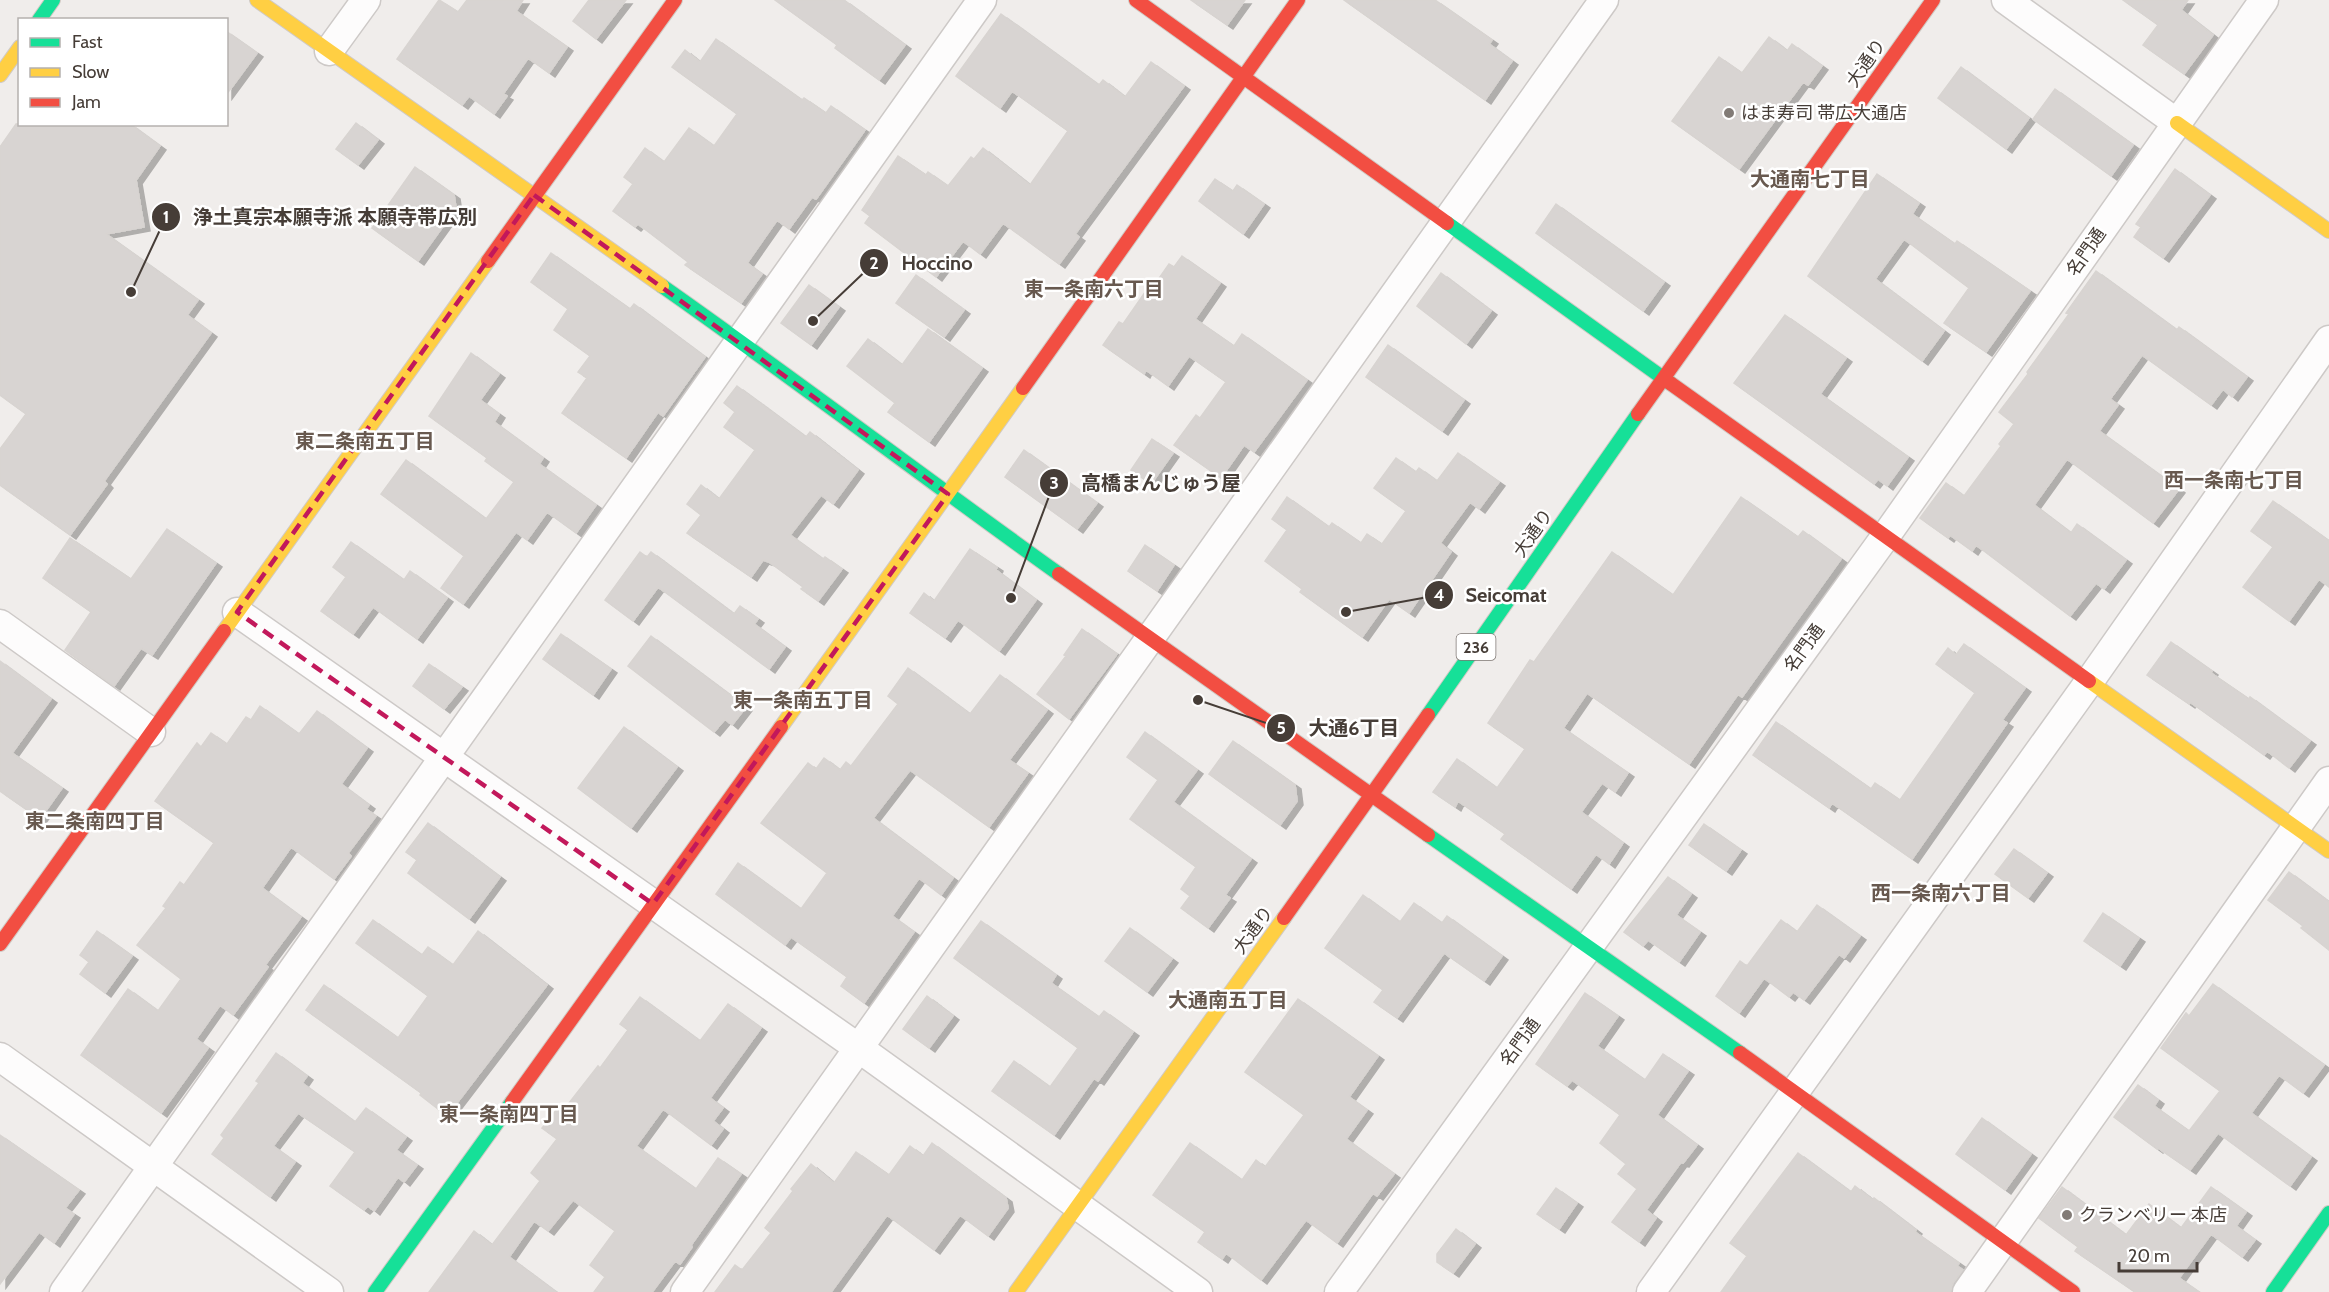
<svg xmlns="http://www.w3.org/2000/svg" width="2329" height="1292" viewBox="0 0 2329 1292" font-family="Cabin,'Noto Sans JP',sans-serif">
<defs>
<filter id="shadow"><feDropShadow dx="6" dy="4" stdDeviation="0" flood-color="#0004"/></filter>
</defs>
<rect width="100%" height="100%" fill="#f0edeb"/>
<path fill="#d8d4d2" stroke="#d8d4d1" stroke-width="1.5" filter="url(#shadow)" d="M439 0 458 12 467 0H523L516 11 567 47 549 73 528 58 503 94 507 96 494 114 469 96 462 105 397 59Z
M589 0H626L596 39 573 21Z
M775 0H844L905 45 879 80 835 48 837 45Z
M1191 0H1245L1227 25Z
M1344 0H1435L1492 40 1489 44 1512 61 1485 100Z
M2123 0H2188L2181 10 2213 35 2184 74 2143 45 2158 25Z
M1001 14 1099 85 1103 80 1125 97 1151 62 1184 86 1075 234 1079 237 1059 264 1003 223 980 254 963 241 936 277 865 223 870 216 862 210 898 156 926 175 928 172 948 186 971 157 974 159 983 148 1030 185 1068 131 1012 91 1000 108 956 76Z
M226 31 257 53 226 95Z
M1769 37 1787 51 1792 44 1822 66 1808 85 1803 82 1739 169 1672 121 1719 57 1742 73Z
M716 39 802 100 804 98 826 113 831 106 865 130 816 199 812 197 789 229 777 220 747 263 762 274 741 303 685 265 688 262 638 224 635 227 613 211 633 184 624 177 645 148 664 162 689 128 714 146 737 114 672 67 685 50 700 62Z
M1961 67 2029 118 2006 149 1938 98Z
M2055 89 2133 145 2111 176 2033 119Z
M356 123 378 140 358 165 336 149Z
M16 124H130L160 146 136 180 144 227 106 234 198 300 187 315 211 333 104 481 107 484 70 535 0 485V449L26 414 0 395V147Z
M415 167 454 195 456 208 418 261 372 228Z
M2175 169 2210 195 2163 258 2134 237 2141 227 2136 224Z
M1877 174 1919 203 1912 214 1955 244 1957 241 2030 291 1986 352 1944 323 1969 288 1904 239 1875 279 1944 331 1922 361 1808 276Z
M1215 179 1233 191 1237 185 1264 204 1243 234 1199 201Z
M1556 204 1664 282 1643 311 1536 233Z
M551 253 630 309 634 304 705 357 663 416 658 412 626 458 562 413 587 378 578 372 590 356 554 330 568 309 531 282Z
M1182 256 1220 283 1195 319 1234 346 1242 334 1307 380 1254 452 1244 445 1221 478 1174 445 1196 415 1200 418 1226 382 1189 356 1168 386 1146 370 1144 374 1103 345 1119 322 1123 324 1150 285 1153 287 1169 264 1174 267Z
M2096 271 2177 330 2179 327 2247 377 2232 397 2223 389 2211 405 2142 355 2110 399 2118 405 2099 431 2179 489 2153 523 2067 459 2034 505 2071 533 2077 524 2126 560 2104 589 2096 583 2070 616 1976 545 1972 551 1950 535 1948 538 1920 518 1946 483 1964 496 2001 446 1999 444 2014 424 1999 412 2028 374 2027 372 2069 314 2066 313Z
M1441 273 1491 311 1466 344 1417 306Z
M916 275 964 310 944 337 896 303Z
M809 285 839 307 811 345 781 323Z
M1785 315 1846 358 1820 394 1908 457 1887 486 1878 479 1874 484 1734 383Z
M928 329 982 368 929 442 888 412 895 403 847 366 868 339 902 365Z
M1388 345 1464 400 1442 431 1366 377Z
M471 353 499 374 480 400 499 414 494 422 543 458 539 464 596 505 576 533 547 512 527 540 516 532 463 604 441 588 464 556 381 494 406 460 486 519 514 482 485 461 487 458 429 416Z
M737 386 806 437 810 432 858 470 833 504 821 495 790 535 823 559 825 557 842 569 818 601 801 589 803 587 769 562 763 560 751 577 687 533 701 515 687 504 701 485 719 499 755 450 724 427 735 412 724 403Z
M1152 439 1173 453 1151 484 1131 470Z
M1024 450 1097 503 1077 529 1005 477Z
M1458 453 1499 482 1479 509 1470 502 1440 543 1451 552 1409 613 1389 599 1362 637 1300 592 1302 589 1265 561 1287 530 1272 519 1287 497 1329 527 1332 523 1361 543 1367 534 1382 544 1406 511 1374 488 1396 458 1416 472 1419 468 1437 481Z
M1741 497 1798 537 1803 531 1841 559 1742 697 1738 694 1689 764 1587 693 1563 728 1628 773 1615 792 1602 783 1581 812 1623 843 1609 864 1596 854 1571 889 1501 839 1505 834 1458 801 1455 807 1433 792 1457 759 1497 788 1525 749 1488 723 1530 660 1534 662 1612 552 1673 595Z
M2273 501 2329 541V587L2319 579 2289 621 2243 587 2273 547 2251 531Z
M167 529 216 563 152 655 141 648 114 686 65 650 91 612 43 578 70 538 131 579Z
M351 542 404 580 410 571 447 598 417 639 373 607 353 634 321 611 346 577 333 567Z
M1145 545 1174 565 1157 591 1128 571Z
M970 549 997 567 996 570 1036 600 999 651 958 620 945 638 910 613 924 593 934 601Z
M640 552 647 557 651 552 734 614 740 606 758 619 754 624 785 647 769 669 658 587 633 621 605 600Z
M1082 629 1117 654 1069 719 1037 694 1066 656 1064 655Z
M561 634 611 669 593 695 543 659Z
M651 636 746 707 732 725 725 719 714 732 628 666Z
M2171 642 2212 671 2211 673 2249 699 2250 697 2310 741 2289 768 2267 751 2264 755 2190 702 2189 704 2147 675Z
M1964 644 2025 688 2002 720 2007 723 1912 859 1832 803 1829 808 1753 755 1776 722 1871 789 1875 783 1900 800 1975 693 1936 664 1948 648 1956 655Z
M0 661 51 699 12 753 62 788 40 819 0 791Z
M429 664 462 687 444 709 413 686Z
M908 668 970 714 1000 675 1047 710 1009 760 1028 773 989 827 910 770 873 818 953 878 941 895 919 878 892 916 914 932 864 1003 841 986 847 977 791 937 785 945 716 894 738 863 801 909 827 873 761 823 808 763 816 769 824 758 840 770 846 762 851 766 898 704 888 696Z
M260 706 299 734 317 711 367 748 341 784 369 805 366 809 376 816 348 853 351 856 334 879 291 847 262 888 301 917 265 965 268 967 233 1015 220 1005 196 1039 208 1048 161 1113 81 1055 128 989 158 1011 181 979 137 945 166 908 163 906 180 882 184 885 214 843 155 801 197 743 201 747 211 733 227 744 246 717 251 720Z
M624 727 677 767 631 828 578 788Z
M1145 732 1197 770 1173 802 1251 859 1225 895 1230 898 1208 928 1181 908 1190 896 1181 889 1196 867 1130 819 1158 780 1127 757Z
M1233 741 1295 785 1297 801 1280 825 1209 774Z
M428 823 500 877 469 919 408 873 417 860 406 852Z
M1704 824 1741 850 1726 871 1689 845Z
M2014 849 2047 873 2028 898 1995 874Z
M2289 872 2329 902V950L2301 928 2303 926 2268 900Z
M1668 877 1691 894 1676 915 1700 932 1679 962 1648 940 1643 946 1624 932Z
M1363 895 1400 922 1414 903 1442 923 1447 916 1502 956 1484 981 1444 953 1397 1018 1374 1002 1383 990 1325 948Z
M1817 905 1860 936 1844 958 1839 954 1804 1000 1793 992 1789 997 1764 978 1739 1013 1716 996 1740 961 1747 966 1781 920 1797 932Z
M2103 913 2139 938 2120 966 2084 941Z
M373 920 422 955 428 947 453 965 478 931 547 985 447 1116 420 1095 421 1093 306 1010 324 985 398 1038 428 996 356 943Z
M981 921 1056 975 1051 983 1099 1017 1104 1011 1133 1032 1098 1081 1094 1078 1054 1135 992 1091 1014 1061 1050 1087 1078 1048 954 958Z
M1130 928 1172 959 1147 992 1105 961Z
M97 931 132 956 105 993 80 974 89 962 80 955Z
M2213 984 2324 1065 2303 1093 2279 1075 2251 1113 2311 1157 2290 1186 2218 1133 2190 1170 2158 1148 2157 1149 2114 1117 2138 1085 2158 1100 2154 1106 2189 1131 2220 1091 2161 1048 2186 1013 2189 1016Z
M1585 993 1618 1016 1597 1046 1645 1080 1663 1054 1688 1071 1657 1115 1697 1145 1683 1163 1681 1162 1646 1210 1656 1218 1639 1242 1612 1222 1637 1189 1618 1174 1626 1164 1600 1143 1620 1115 1572 1080 1567 1086 1536 1064Z
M927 996 953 1016 929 1048 903 1029Z
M640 997 700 1041 728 1004 761 1028 710 1098 723 1108 713 1121 723 1129 711 1145 663 1109 636 1146 696 1189 718 1158 741 1174 691 1245 692 1247 680 1264 675 1261 652 1292H594L605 1277 590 1265 615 1231 573 1200 548 1231 534 1221 509 1257 556 1292H429L474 1231 492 1245 540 1181 531 1173 557 1139 542 1128 557 1109 562 1112 598 1066 600 1068 628 1030 620 1024Z
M1298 999 1378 1056 1349 1097 1367 1110 1346 1139 1394 1174 1377 1196 1373 1193 1337 1243 1306 1220 1261 1280 1226 1253 1222 1259 1198 1242 1205 1232 1153 1195 1190 1143 1242 1180 1256 1160 1265 1167 1304 1115 1245 1072Z
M276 1053 307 1076 302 1083 355 1122 366 1108 406 1137 396 1150 417 1165 404 1182 398 1177 374 1211 368 1206 364 1210 330 1186 355 1152 298 1113 273 1146 295 1162 270 1197 212 1154 224 1138 221 1135 259 1083 256 1081Z
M1982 1118 2031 1154 2005 1190 1956 1154Z
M0 1135 79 1190 65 1208 74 1214 54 1243 39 1232 0 1284Z
M932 1143 1006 1198 1008 1208 988 1236 960 1215 934 1250 887 1215 831 1292H715L735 1265 742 1270 771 1233 765 1228 793 1191 791 1189 811 1164 834 1183 856 1152 889 1175 910 1146 923 1156Z
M1798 1153 1851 1192 1855 1186 1873 1200 1874 1198 1916 1230 1915 1232 1959 1263 1957 1266 1963 1270 1953 1283 1951 1292H1721L1747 1256 1730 1243Z
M2062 1187 2126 1235 2149 1204 2181 1228 2211 1187 2246 1212 2236 1226 2255 1240 2242 1257 2211 1234 2179 1278 2199 1292H2135L2075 1251 2078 1247 2039 1218Z
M1556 1188 1577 1203 1559 1229 1537 1214Z
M1456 1229 1475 1244 1453 1273 1437 1262V1254Z"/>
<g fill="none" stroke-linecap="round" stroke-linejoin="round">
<defs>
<path id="street" d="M2006 0 2177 123
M329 51 366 0
M237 612 860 1049 1198 1292
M0 624 151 732
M0 1057 329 1292
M64 1292 982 0
M685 1292 1604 0
M1339 1292 1885 537 2264 0
M1651 1292 2089 682 2329 340
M1967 1292 2329 781"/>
<path id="fast" d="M39 20 53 0
M1447 223 1670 383
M662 286C796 380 926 479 1059 574
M1428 715 1638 414
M1428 835 1740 1053
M375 1292 512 1102
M2273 1292 2329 1213"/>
<path id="slow" d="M257 0 662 286
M0 75 20 47
M2177 123 2329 231
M224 631 488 261
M2089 681 2329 851
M781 727 1023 388
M1016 1292 1284 918"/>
<path id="jam" d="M1136 0 1447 223
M488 261 675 0
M1670 383 2089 681
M1023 388 1298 0
M1638 414 1933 0
M1059 574 1428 835
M1284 918 1428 715
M0 944 224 631
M1740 1053 2073 1292
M512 1102 781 727"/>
</defs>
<use href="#street" stroke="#cdc9c7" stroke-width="31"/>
<use href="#fast" stroke="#d0cac4" stroke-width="16"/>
<use href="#slow" stroke="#d0cac4" stroke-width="16"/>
<use href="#jam" stroke="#d0cac4" stroke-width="16"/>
<use href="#street" stroke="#fdfcfc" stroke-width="28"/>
<use href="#fast" stroke="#16e098" stroke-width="14"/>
<use href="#slow" stroke="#ffcf43" stroke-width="14"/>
<use href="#jam" stroke="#f24e42" stroke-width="14"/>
</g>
<path fill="none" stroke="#c2185b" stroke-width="4.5" stroke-dasharray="12 8" stroke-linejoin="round" d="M534 195 948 494 653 904 237 612Z"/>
<g fill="#827b76" stroke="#fff" stroke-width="2">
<circle cx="1729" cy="113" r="6"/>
<circle cx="2067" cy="1215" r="6"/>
</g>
<g text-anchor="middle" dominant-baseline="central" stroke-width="5" stroke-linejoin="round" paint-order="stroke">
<rect fill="#fff" stroke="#7e7773" stroke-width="1.5" x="1456.5" y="634" width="39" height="26" rx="4.5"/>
<g font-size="16" font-weight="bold" fill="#463d37">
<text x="1476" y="647">236</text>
</g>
<g font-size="18" fill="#463d37" stroke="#fff">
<text transform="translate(1866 63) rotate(-55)">大通り</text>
<text transform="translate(2086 252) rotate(-55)">名門通</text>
<text transform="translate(1533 533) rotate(-55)">大通り</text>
<text transform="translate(1804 648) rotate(-54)">名門通</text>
<text transform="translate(1253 930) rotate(-54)">大通り</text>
<text transform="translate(1520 1042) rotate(-54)">名門通</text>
</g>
<g font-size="18" fill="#463d37" stroke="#fff" text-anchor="start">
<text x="1741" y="113">はま寿司 帯広大通店</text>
<text x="2079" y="1215">クランベリー 本店</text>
</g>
<g font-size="20" font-weight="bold" fill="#68594f" stroke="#fff">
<text x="1810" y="179">大通南七丁目</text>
<text x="1094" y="289">東一条南六丁目</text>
<text x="365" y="441">東二条南五丁目</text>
<text x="2234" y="480">西一条南七丁目</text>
<text x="803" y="700">東一条南五丁目</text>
<text x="95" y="821">東二条南四丁目</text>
<text x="1941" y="893">西一条南六丁目</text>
<text x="1228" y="1000">大通南五丁目</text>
<text x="509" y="1114">東一条南四丁目</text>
</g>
</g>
<path fill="none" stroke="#463d37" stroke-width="2" d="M131 292L166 217M813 321L874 263M1011 598L1054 483M1346 612L1439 595M1198 700L1281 728"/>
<g fill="#463d37" stroke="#fff" stroke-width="2">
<circle cx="131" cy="292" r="6"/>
<circle cx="813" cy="321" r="6"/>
<circle cx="1011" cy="598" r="6"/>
<circle cx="1346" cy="612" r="6"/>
<circle cx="1198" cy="700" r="6"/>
<circle cx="166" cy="217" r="15"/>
<circle cx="874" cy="263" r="15"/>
<circle cx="1054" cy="483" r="15"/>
<circle cx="1439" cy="595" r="15"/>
<circle cx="1281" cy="728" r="15"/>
</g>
<g font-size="18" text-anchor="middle" font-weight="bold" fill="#fff">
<text x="166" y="223">1</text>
<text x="874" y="269">2</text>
<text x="1054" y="489">3</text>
<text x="1439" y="601">4</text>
<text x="1281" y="734">5</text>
</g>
<g font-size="20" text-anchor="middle" font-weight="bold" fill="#463d37" stroke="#fff" stroke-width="5" stroke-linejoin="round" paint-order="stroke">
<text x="335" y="224">浄土真宗本願寺派 本願寺帯広別</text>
<text x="937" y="270">Hoccino</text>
<text x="1161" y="490">高橋まんじゅう屋</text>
<text x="1506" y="602">Seicomat</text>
<text x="1354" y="735">大通6丁目</text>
</g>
<rect x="18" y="18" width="210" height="108" fill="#ffffff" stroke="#b5b1af" stroke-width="1.5"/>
<rect x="30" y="38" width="30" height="9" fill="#16e098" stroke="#b5b1af" stroke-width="1.5"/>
<text x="72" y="48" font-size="18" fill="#463d37">Fast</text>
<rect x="30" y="68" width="30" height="9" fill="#ffcf43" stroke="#b5b1af" stroke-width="1.5"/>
<text x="72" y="78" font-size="18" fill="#463d37">Slow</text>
<rect x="30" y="98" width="30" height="9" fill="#f24e42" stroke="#b5b1af" stroke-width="1.5"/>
<text x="72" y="108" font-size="18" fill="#463d37">Jam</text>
<path d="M2119 1262v9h78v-9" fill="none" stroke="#463d37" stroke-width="3"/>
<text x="2128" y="1262" font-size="18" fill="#463d37" stroke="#ffffff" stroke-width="4.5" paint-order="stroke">20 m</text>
</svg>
